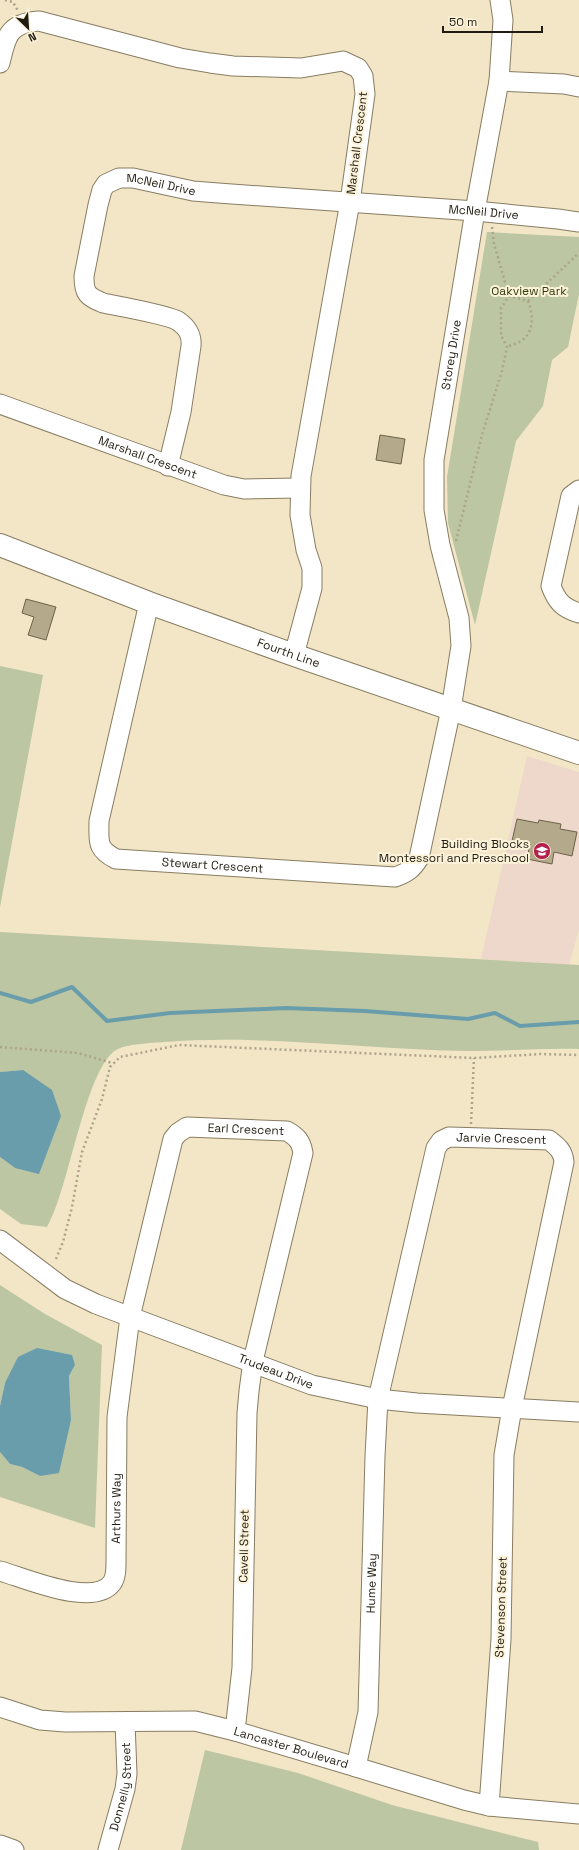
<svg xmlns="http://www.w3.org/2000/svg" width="579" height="1850" viewBox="0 0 579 1850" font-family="'Space Grotesk',sans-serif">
<rect width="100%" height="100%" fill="#f2e6c7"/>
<path fill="#eed8cb" d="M527 756 579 772V930L569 965 481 959Z"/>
<path fill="#bcc6a3" d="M487 232 579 237V294L568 347 552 360 543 406 516 441 475 625 448 523 447 477Z
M0 666 43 675 0 907Z
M0 932 579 965V1049C543 1048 507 1051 470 1051 368 1050 266 1034 164 1042 152 1043 126 1044 116 1050 85 1069 69 1190 47 1227L21 1224 0 1209V1157L15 1168 23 1070 0 1072Z
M0 1285 45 1314 102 1345 95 1528 0 1497V1452L10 1464 22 1467 40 1476 71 1420 69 1376 75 1365 5 1383 0 1406Z
M205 1750 298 1773 392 1805 538 1842 539 1850H181Z"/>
<path fill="#699dab" d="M23 1070 52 1090 61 1116 39 1174 15 1168 0 1157V1072Z
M37 1348 72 1355 75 1365 69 1376 71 1420 59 1473 40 1476 22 1467 10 1464 0 1452V1406L5 1383 18 1357Z"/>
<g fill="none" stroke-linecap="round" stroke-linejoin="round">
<path stroke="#699dab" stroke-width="4" d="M0 993 31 1002 72 987 107 1021 170 1013 286 1008 365 1011 468 1019 495 1013 520 1026 579 1022"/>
</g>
<path fill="#b5a98c" stroke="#6c6247" d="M380 435 405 439 401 464 376 460Z
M26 599 56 607 46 640 28 635 34 617 22 613Z
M517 819 538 823 539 820 561 824 560 829 577 832 572 856 554 852 552 864 527 859 530 844 512 841Z"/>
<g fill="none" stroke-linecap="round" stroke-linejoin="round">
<defs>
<g id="minor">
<path d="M0 63C6 37 8 23 39 21L180 58 210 63 233 66 301 68 343 61 358 68 363 76 365 94 350 202 301 476 300 515 306 550 312 568V588L294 655"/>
<path d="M499 81 564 84 579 87"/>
<path id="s1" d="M0 404 224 485 244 489 300 488"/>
<path id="s2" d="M168 466 181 412 191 346C192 335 188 328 178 321 169 315 118 306 103 303 87 296 84 294 84 276L98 205 102 190 106 184 119 178H133L193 191 218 193 475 211 558 219 579 222"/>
<path d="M579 490 571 496 551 586C557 602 563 608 579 613"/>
<path id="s3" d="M149 603 99 821C99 841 96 849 116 859L395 877C407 873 412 869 419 858L451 709 461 646 459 618 440 545 434 510V460L475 211 499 81 503 20 500 0"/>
<path id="s4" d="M0 1240 65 1289 96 1304 312 1385 378 1399 417 1403 579 1412"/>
<path id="s5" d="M0 1571C25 1578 93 1608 112 1583 116 1577 116 1569 116 1562L117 1417 130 1317 173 1139 178 1133 187 1127 287 1131C297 1137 301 1141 303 1153L253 1361 249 1391 247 1413 242 1668 235 1731"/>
<path id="s6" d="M0 1707 40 1720 65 1722 195 1721 235 1731 356 1767 464 1800 489 1806 579 1814"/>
<path id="s7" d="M356 1767 368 1712 375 1456 378 1399 436 1148 441 1141 449 1137 549 1140C558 1147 563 1151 564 1162L512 1408 504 1455 501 1639 489 1806"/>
<path d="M0 1845 14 1850"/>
<path id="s8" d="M108 1850 125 1789 127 1774 125 1722"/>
</g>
<g id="major">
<path id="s9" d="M0 545 149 603 294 655 579 753"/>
</g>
</defs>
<use href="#minor" stroke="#887d62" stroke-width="21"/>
<use href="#major" stroke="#887d62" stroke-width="24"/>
<path stroke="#aca38a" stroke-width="2.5" stroke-dasharray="2 3" stroke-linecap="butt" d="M5 0 13 2 18 11
M492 227 494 244 509 296
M528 301 579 253
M456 541 482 435 502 371 507 347 501 335V308L509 296 528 301C533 314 534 328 525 338 521 342 512 345 507 347
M0 1047 78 1053 112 1063
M471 1124 474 1058
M56 1259 63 1242 72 1207 82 1152 102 1099 110 1067 120 1057 179 1045 474 1058 541 1054 579 1055"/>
<use href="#minor" stroke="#fff" stroke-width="19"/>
<use href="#major" stroke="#fff" stroke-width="22"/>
</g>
<defs>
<symbol id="school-disc" viewBox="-11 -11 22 22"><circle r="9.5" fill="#b3224e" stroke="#fdf3db"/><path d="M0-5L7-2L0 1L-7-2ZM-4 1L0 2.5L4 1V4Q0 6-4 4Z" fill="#fff"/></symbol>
</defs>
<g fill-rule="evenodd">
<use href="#school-disc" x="532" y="841" width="20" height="20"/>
</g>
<g text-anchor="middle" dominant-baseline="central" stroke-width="4" stroke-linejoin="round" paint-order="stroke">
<g font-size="12" fill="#201c11" stroke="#fdf3db">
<text transform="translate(357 143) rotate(-83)">Marshall Crescent</text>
<text stroke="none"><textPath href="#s2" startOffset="418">McNeil Drive</textPath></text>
<text stroke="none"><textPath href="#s2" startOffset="742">McNeil Drive</textPath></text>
<text stroke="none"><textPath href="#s3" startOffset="1092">Storey Drive</textPath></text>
<text stroke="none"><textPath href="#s1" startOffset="157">Marshall Crescent</textPath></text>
<text stroke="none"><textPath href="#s9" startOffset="308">Fourth Line</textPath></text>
<text stroke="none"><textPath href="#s3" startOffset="366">Stewart Crescent</textPath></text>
<text stroke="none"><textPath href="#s5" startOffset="646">Earl Crescent</textPath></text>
<text stroke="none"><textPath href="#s7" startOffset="697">Jarvie Crescent</textPath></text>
<text stroke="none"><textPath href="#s4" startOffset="308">Trudeau Drive</textPath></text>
<text stroke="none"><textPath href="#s5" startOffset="193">Arthurs Way</textPath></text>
<text transform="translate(244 1546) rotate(-89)">Cavell Street</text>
<text stroke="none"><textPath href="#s7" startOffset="185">Hume Way</textPath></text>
<text transform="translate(501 1607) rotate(-88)">Stevenson Street</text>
<text stroke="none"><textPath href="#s6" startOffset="297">Lancaster Boulevard</textPath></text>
<text stroke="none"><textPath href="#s8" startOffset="65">Donnelly Street</textPath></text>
</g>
<g font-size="12" fill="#313b09" stroke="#fdf3db">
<text x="529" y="291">Oakview Park</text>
</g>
<g font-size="12" fill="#201c11" stroke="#fdf3db" text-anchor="end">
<text x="529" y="844">Building Blocks<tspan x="529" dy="14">Montessori and Preschool</tspan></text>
</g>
</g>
<g transform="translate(28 28) rotate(155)" stroke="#fdf3db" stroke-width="3" paint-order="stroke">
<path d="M0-3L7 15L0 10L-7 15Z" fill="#201c11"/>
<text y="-6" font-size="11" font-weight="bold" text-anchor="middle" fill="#201c11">N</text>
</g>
<path d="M443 26v6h99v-6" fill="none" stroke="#201c11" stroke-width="2"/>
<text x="449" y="26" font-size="12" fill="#201c11" stroke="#fdf3db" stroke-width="3" paint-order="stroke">50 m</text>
</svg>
